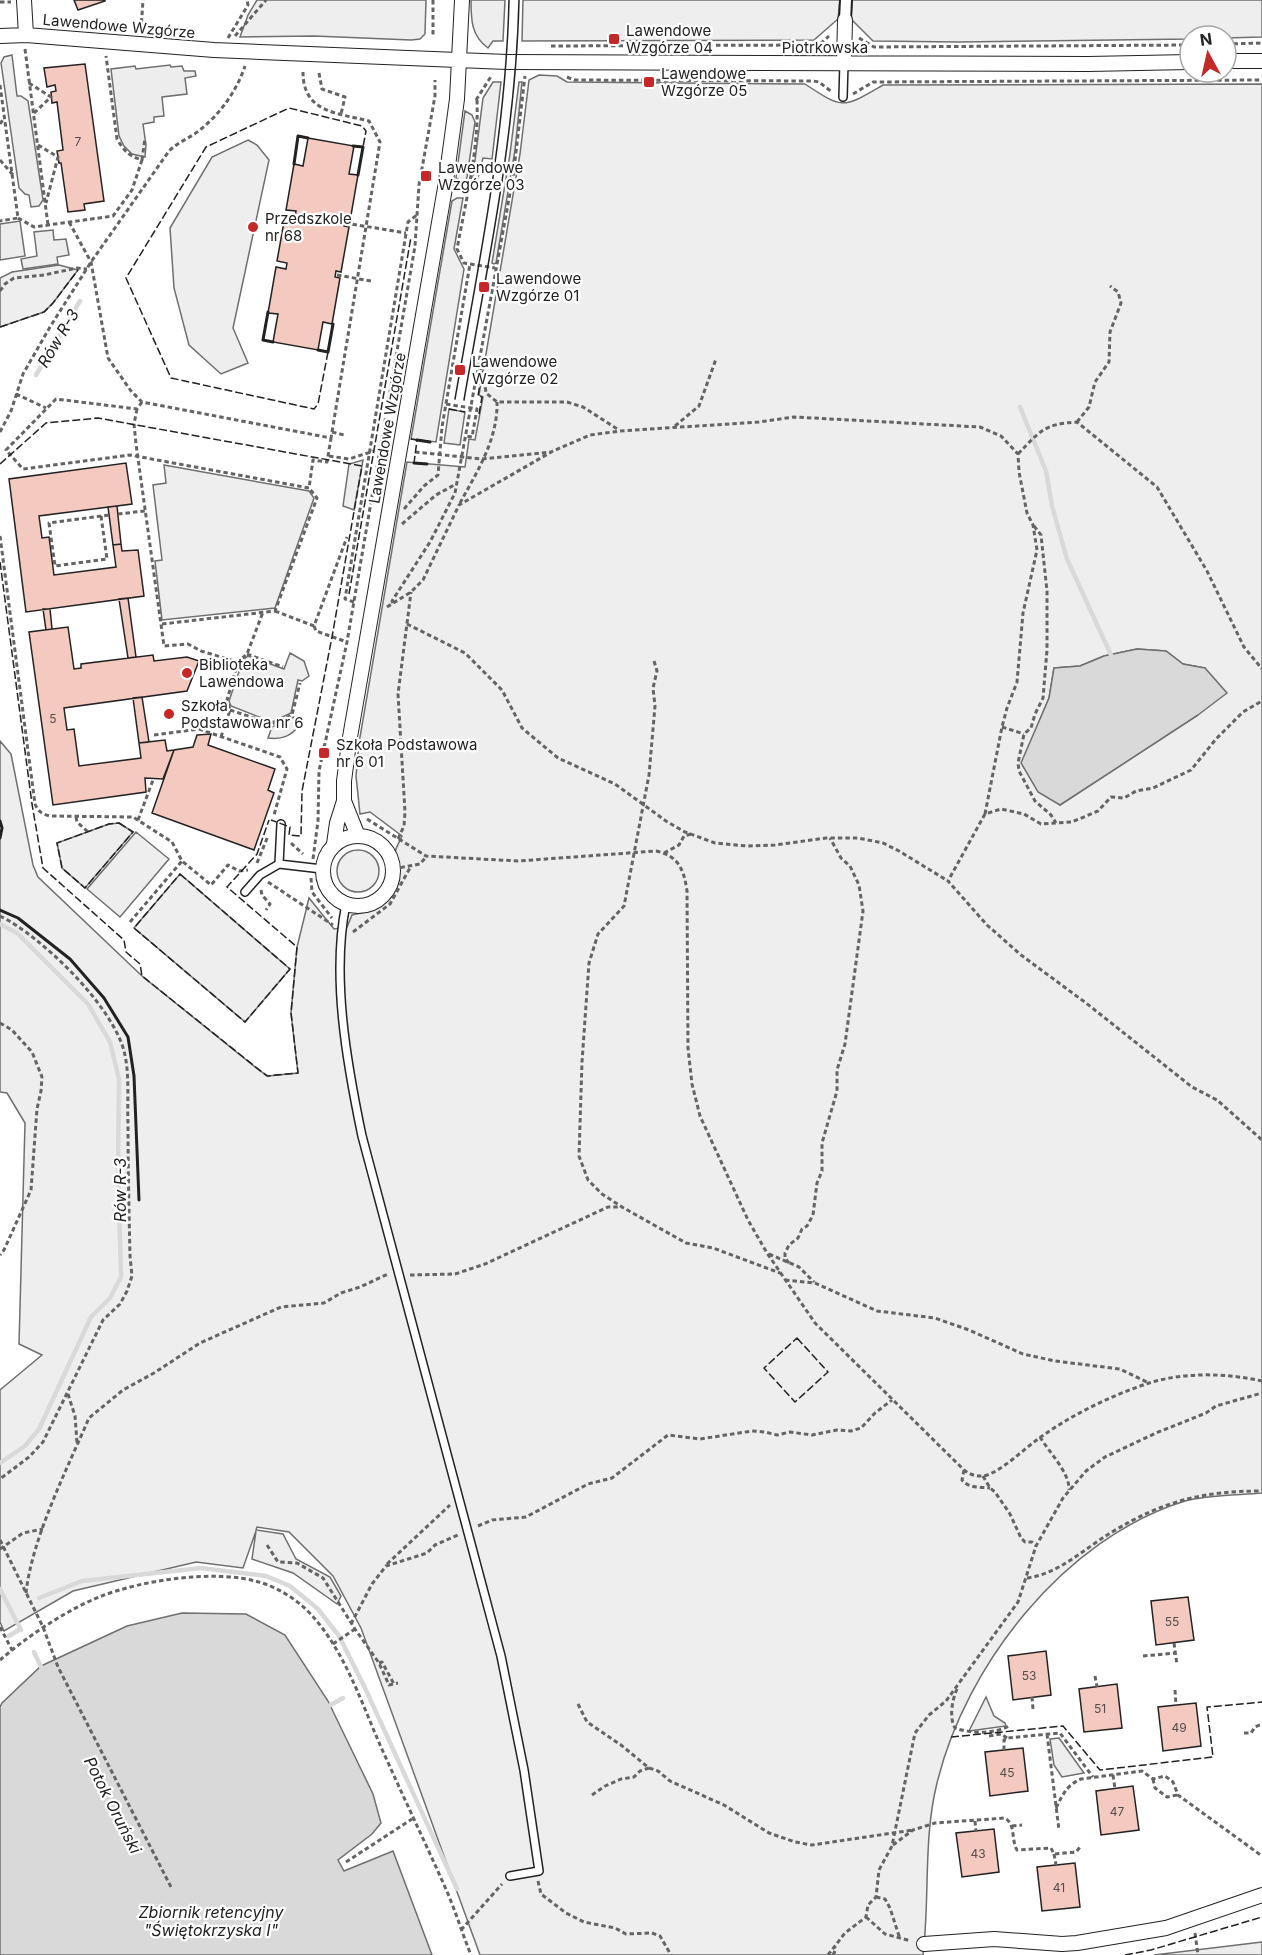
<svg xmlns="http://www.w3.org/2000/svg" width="1262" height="1955" viewBox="0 0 1262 1955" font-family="Inter,sans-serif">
<rect width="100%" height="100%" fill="#fff"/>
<path fill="#eee" stroke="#6f6f6f" stroke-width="1.5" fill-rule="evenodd" d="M257 0H426L425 34 420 39 411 40 314 36 240 37 248 15Z
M471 0H505L503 41H493L488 48C471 36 471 19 471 0Z
M523 0H840L838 19 814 40 522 41Z
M852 0H1262V37L1226 38V36H1190V39L959 42 873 41 851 19Z
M539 75 557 76 567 82 805 84C844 110 843 108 883 85L1262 84V1493C1240 1495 1205 1495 1185 1501 1065 1538 966 1664 937 1783 923 1839 930 1898 923 1955H480L361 1628 333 1576 289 1532 257 1527 256 1530 283 1534 296 1559 330 1577 341 1596 337 1604 293 1573 252 1559 256 1531 243 1568 196 1562 73 1591 4 1631 0 1622V1390L42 1355 19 1344 25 1123 7 1093 0 1092V838L2 828 0 821V741L11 754 33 865 38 877 142 976 260 1071 268 1076 298 1073 291 1013 297 947 309 898 334 929 347 927 352 915C376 911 400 901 399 872 398 866 394 859 395 854 395 848 400 841 402 836L370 812 360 814 356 776 359 743 407 462 465 467 469 439 475 440 483 397 479 395 520 154 529 80ZM1137 649 1166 651 1183 664 1205 668 1198 715 1060 805 1022 763 1049 698 1054 668 1080 666 1104 656Z
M493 82H501L492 159 483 158 478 178 472 184 483 98Z
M519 82H522L515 150 496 263 494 264 492 263 510 154Z
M465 111 472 115 475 122 466 184 456 178Z
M248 140 257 145 269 160 233 328 248 363 221 374 189 345 174 288 170 228 212 157Z
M457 198H463L454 249 464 269 436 442 411 439 452 201Z
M59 265 78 270 53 303 44 312 0 327V278L12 272Z
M449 409 465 412 460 445 444 443Z
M363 460 362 466 354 510 343 506 349 464Z
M164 465 309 491 314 498 275 608 162 620 155 561 162 560 153 485 166 483Z
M290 653 304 661 309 676 302 681 298 680 291 713 272 722 231 706 229 701 243 660 248 656 284 669Z
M294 717 300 725C291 736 282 740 268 738L272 727Z
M119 823 133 832 85 888 62 868 57 843 109 824Z
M136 832 169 859 120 917 87 889Z
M337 871a21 21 0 1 1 42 0a21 21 0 1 1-42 0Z
M180 874 290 969 245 1022 134 928Z
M986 1697 994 1716 1005 1723 1006 1726 969 1731Z
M1059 1738 1084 1773 1062 1777 1054 1765 1050 1739Z"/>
<path fill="#ededed" stroke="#6f6f6f" stroke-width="1.5" d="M12 55 17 96H21L28 101 43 200 39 206 31 207 29 195 25 194 19 188 1 63 4 57Z
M170 65 171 67 182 66 184 71H195L196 76 185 78 187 94 162 97 164 116 154 117V122L143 124 146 145 145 157 132 154 124 146 119 136 111 69 135 66 136 69Z
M20 221 25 256 0 260V224Z
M53 230 54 240 66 239 69 255 57 257 58 264 23 269 21 259 37 256 34 232Z
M1262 1942V1955H1154Z"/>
<path fill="#d9d9d9" stroke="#6f6f6f" stroke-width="1.5" d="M1137 649 1166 651 1183 664 1205 668 1227 693 1198 715 1060 805 1038 792 1021 763 1049 698 1054 668 1080 666 1104 656Z
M182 1613 246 1614 285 1635 328 1701 373 1794 381 1823 372 1834 338 1860 344 1871 393 1851 432 1955H0V1707L2 1703 41 1666 127 1626Z"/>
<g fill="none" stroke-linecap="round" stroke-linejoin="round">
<path stroke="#d9d9d9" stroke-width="4.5" d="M36 375 80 301
M1020 407 1046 471 1052 506 1067 559 1111 655
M0 924 17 933 88 1004 110 1042 119 1079 118 1167 121 1277 110 1298 91 1317 39 1429 25 1446 0 1463
M0 1589 21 1630
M39 1598 82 1581 201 1568 266 1576 290 1586 318 1609 339 1636 365 1688 457 1889
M9 1636 20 1629
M34 1652 43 1671
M327 1707 343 1698"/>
</g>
<path fill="#f3c9c0" stroke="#222" stroke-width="1.5" d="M74 0H105V1L78 10Z
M85 64 104 201 84 204 85 210 68 212 61 163H59L57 151 63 150 57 102 52 103 51 92 56 91 55 85 47 87 44 68Z
M308 138 354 146 349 174 358 175 350 221 345 220 344 226 349 227 341 272 336 271 335 277 340 278 332 324 323 322 318 350 273 342 278 314 268 313 276 267 286 269 287 263 277 261 285 216 295 217 296 211 286 210 294 164 303 166Z
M126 463 132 504 39 516 42 538 49 537 54 575 116 567 113 545 121 544 122 551 138 550 144 596 26 612 9 479Z
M117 506 121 544 113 545 108 507Z
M128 598 136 657 128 658 119 599Z
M43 609H50L52 629 46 630Z
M68 627 74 669 81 668V664L153 655 154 661 187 657 199 661 187 691 64 708 67 730 74 729 79 766 141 758 139 743 165 740 167 751 174 750 163 779 145 778 146 792 53 805 29 632Z
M142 697 149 742 139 743 133 698Z
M211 734 208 745 275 769 268 790 274 793 254 850 152 813 174 750 193 747 197 735Z
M1188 1597 1194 1640 1156 1645 1151 1601Z
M1046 1651 1051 1695 1013 1700 1008 1656Z
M1117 1684 1122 1728 1084 1732 1079 1689Z
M1196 1703 1201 1746 1163 1751 1158 1707Z
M1023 1748 1028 1791 990 1796 985 1752Z
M1133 1786 1139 1830 1101 1835 1096 1791Z
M994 1829 999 1872 962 1877 956 1833Z
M1075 1863 1080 1907 1042 1911 1037 1867Z"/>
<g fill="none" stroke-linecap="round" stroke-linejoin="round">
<defs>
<path id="service" d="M843 97 844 63
M279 864 281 824
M245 892 260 875 279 864 322 869
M346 904C331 976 347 1064 362 1136L501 1656 524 1770 539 1871 510 1876"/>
<path id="pedestrian" d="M845 20 846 0"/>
<path id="minor" d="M24 0 26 35
M0 36 26 35 214 50 507 62 1088 64 1190 62
M1226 61H1262
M844 63 845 20
M344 801 358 836
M323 871a35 35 0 1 1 70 0a35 35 0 1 1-70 0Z
M334 844 337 823 344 801V781L349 743 445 188 457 99 462 0
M924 1944 994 1939 1062 1944 1077 1943 1166 1928 1262 1895"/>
</defs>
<use href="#service" stroke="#222" stroke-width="10"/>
<use href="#pedestrian" stroke="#222" stroke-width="14"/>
<use href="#minor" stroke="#222" stroke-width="16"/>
<path stroke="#646464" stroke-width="3" stroke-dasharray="4.5 3" stroke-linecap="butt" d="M433 0V37
M0 2H11
M141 30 143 0
M235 36 266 0
M228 38 248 5 247 0
M859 38 874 47 1190 45
M1226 44 1262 43
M551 46 813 45H819L829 36
M25 49 48 225
M319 73 322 89 345 97 341 114
M567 77 574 80 813 81 819 82 832 92
M29 83 51 97 33 114
M0 85 18 218 0 221
M853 94 873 82 1262 80
M476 100 492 75
M477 100C479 149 466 200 457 249L464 263 495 268
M0 124 4 118
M38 145 58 157 46 203
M0 160 13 175
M142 160 145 138
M18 218 34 227 113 216 132 190 142 160C129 156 124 151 117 139L106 56
M69 222 91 262 108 358 131 391 142 402 331 438 380 142 369 121C338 113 303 113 303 72
M345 223 406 233
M337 275 371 281
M0 291 5 284 14 278 44 275 77 268 87 269
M479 368 483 369 486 393 497 402H567L583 407 619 430
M16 394 46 408
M142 402 137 409 56 399 6 450 23 469 130 455 309 488 313 460 327 462 331 438
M446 404 477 409 472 437 466 436
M137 409 134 424 136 444 164 646 188 644 201 651 238 662 247 654 263 612
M1077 422 1089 407 1095 382 1109 362 1110 332 1121 303 1118 292 1110 286
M675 426 699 406 716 359
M0 432 11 411 23 374 50 327 91 262 169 151C179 141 191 138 201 129 221 113 237 90 245 66
M332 432 344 435
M415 452 482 459 551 452
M1018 454C1040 431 1044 424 1077 422L1157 487 1207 571 1244 647 1262 669
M329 456 349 459 374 451
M460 503C477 472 498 439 497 402
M404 509 424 486 438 475 442 427 470 264
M118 514 145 511
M101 516 107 559 55 566 49 523 109 515
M402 524 436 495 456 484
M1034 526 1041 535 1047 591V650L1043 698 1035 714 1031 728 1024 734 1018 763 1019 771 1035 801 1051 815 1056 823
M0 536 35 804C38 811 41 814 50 816L133 817 172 842 182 861 211 885 228 865 239 871 248 870
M354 602 345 599 408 222 418 214
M393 603 392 601 430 542 455 493 513 177 525 76
M387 607 411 592 423 580 459 505 553 451 590 435 620 431 759 422 794 417 980 427 1001 436 1018 454 1019 472 1027 513 1033 525 1037 550 1023 613 1017 682 1007 708 1002 727 985 814 1001 809 1024 814 1041 824 1072 822 1098 811 1111 797 1124 798 1136 791 1153 788 1191 770 1216 739 1243 712 1262 701
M275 611 314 626 347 537
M162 624 275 611 317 498 309 488
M407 624 465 653 502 690 522 728 558 758 615 784 666 821 685 832 715 843 747 846 775 845 826 838H858L883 843 899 851 948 881
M314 626 316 631 347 642
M247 654 283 667
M654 661 657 671 653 688 655 706 649 775 624 906 598 934 589 963 582 1062 579 1156 588 1180 602 1194 622 1207 686 1243 713 1248 780 1273
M230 710 272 724 292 715 300 683
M1002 727 1024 734
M154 735 199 729 280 757 287 769 274 815
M221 737 230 710 227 700 238 662
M985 814 948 881 987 925 1021 955 1086 1003 1192 1087 1217 1100 1262 1140
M76 817 77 822 88 832
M367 819 426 856 518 861 656 851C679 856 684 870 687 891L688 1048 692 1084 700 1116 748 1220 767 1253 815 1323 964 1470C972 1476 980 1478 990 1474 1007 1466 1023 1450 1038 1439 1071 1415 1110 1396 1149 1383 1185 1372 1225 1373 1262 1381
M138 820 153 780
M398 839 404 826 405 812 398 694 411 592
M291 843 303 854
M664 853 679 845 684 836 691 834
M313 859 318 821 319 771 347 642 415 246 419 185 435 96V80
M257 863 268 836
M393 869 420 864 426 857
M311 878 312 892 332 918
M268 882 333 925
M261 890 262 895 270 904 266 910
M0 916C41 936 112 1005 124 1051 130 1074 127 1100 128 1124 128 1168 129 1212 130 1256L132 1276 127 1291 120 1304 103 1320 43 1442 29 1457 0 1479
M130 922 182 861
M353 932 390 904 411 866
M0 1023 12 1030 32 1052 42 1077 41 1091 37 1109 31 1190 4 1250 0 1255
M769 1254 799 1267 814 1282
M789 1263 785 1258V1253L789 1245 798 1238 802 1229 807 1226 813 1215 817 1183 822 1171V1143L837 1091V1070L845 1044 863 911 859 885 850 866 841 858 830 838
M410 1275 455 1274 485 1264 608 1207H622
M785 1280 815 1283 877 1311 935 1318 969 1330 1023 1354 1055 1361 1120 1369 1149 1383
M68 1394 75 1416 77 1443
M1040 1437C1049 1452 1070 1473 1069 1490
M964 1470 962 1480C968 1488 980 1487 990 1488
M983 1476 990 1488 995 1492 1010 1514 1021 1538 1025 1542H1032L1036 1546
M478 1526 492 1520 526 1517 588 1484 612 1478 668 1435 700 1439 752 1431 765 1432 777 1435 790 1432 812 1435 837 1430 851 1431 861 1428 875 1413 892 1400
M0 1540 43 1627 58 1667 171 1887
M267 1545 278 1562 297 1563 323 1578 355 1629 379 1663 389 1685 398 1683
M0 1549 23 1533 43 1529
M387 1564 450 1505
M1027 1578C1059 1574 1085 1548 1112 1532 1163 1501 1203 1491 1262 1491
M26 1593C32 1538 67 1469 89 1418L123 1390 154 1373 200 1343 281 1307 324 1303 341 1293 360 1287 388 1274
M351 1624 372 1584 386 1566 427 1553 435 1545 458 1535
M0 1627 12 1650
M1174 1643 1177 1665
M333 1644 355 1629
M1143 1656 1176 1653
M0 1660C28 1636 65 1611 99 1597 142 1580 214 1569 259 1582 280 1588 301 1602 315 1619 346 1655 362 1704 381 1747 402 1794 424 1840 445 1887 455 1909 462 1933 471 1955
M379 1663 382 1662 394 1684
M1095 1676 1097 1687
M957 1689C952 1700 949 1718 955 1728 971 1734 994 1734 1009 1726
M1175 1690 1176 1705
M1032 1697 1033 1709
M578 1704 587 1722 621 1745 649 1768 658 1771 670 1781 724 1805 769 1833 795 1842 812 1845 913 1830
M1244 1733H1251L1255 1727 1262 1724
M1047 1734 1059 1830
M989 1736 1001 1734 1007 1738
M1004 1750V1740L1007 1738 1060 1733 1093 1777
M1113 1775 1115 1789
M1153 1779 1155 1788 1167 1797 1177 1795
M592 1795 605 1786 621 1779 634 1777 640 1771 649 1768
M1056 1808C1063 1794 1067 1785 1081 1779L1142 1771 1153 1779 1165 1776 1173 1782 1178 1795 1262 1856
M975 1821 976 1831
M1012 1826 1022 1825
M893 1845 913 1830 935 1823 1005 1818C1016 1825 1011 1840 1017 1850L1051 1848 1054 1854 1076 1852 1081 1846
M1054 1854 1056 1865
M346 1862 412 1819
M538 1881 541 1894 566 1913 584 1922 615 1928 626 1934 652 1933 660 1936 671 1955
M876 1897 885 1899 890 1908 900 1939
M866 1917 885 1934 911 1941
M461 1930 502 1884
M1195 1933 1198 1955
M828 1955 845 1933 866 1917 868 1905 876 1897 879 1870 892 1846 915 1733 929 1715 946 1701 1018 1602 1036 1546 1063 1498 1086 1471 1105 1457 1156 1433 1206 1413 1216 1406 1262 1393
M833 1955 836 1949 834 1946"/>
<use href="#service" stroke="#fff" stroke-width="7"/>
<use href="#pedestrian" stroke="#fff" stroke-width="10"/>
<use href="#minor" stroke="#fff" stroke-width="14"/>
<path stroke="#222" stroke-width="1.5" d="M455 399C478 267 506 135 509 0
M464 400C487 267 516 135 519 0"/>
<path stroke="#222" stroke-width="1.5" stroke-dasharray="8 3" stroke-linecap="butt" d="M0 327 44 312 53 303 78 270
M328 352 318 404 314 409 171 378 126 278 206 147 289 108 362 126 366 131 363 147
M449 409 465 412
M479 414 482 397 478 396 482 371
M411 439 417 440 414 463
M0 464 46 423 98 418 362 466 332 637 302 791 301 836 289 835 290 827 271 820
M0 562 32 804 43 868 124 940 126 952 140 964 142 976 267 1076 298 1073 291 1013 297 947 227 887 257 854 269 820
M349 594 411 237
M119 823 133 832 85 888 62 868 57 843 109 824Z
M180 874 290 969 245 1022 134 928Z
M797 1338 828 1372 795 1402 764 1368Z
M951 1737 1063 1726 1100 1770 1213 1757 1207 1707 1262 1702
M1125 1955 1151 1950 1262 1917"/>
<path stroke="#222" stroke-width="3" d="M353 146 363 147 358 175
M294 164 298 136 308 138
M268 312 263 340 273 342
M318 350 328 352 333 324
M417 440 430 442
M414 463 427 464
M0 821 2 828 0 838
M0 910 18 918 70 959 104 998 128 1037 134 1076 139 1200"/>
</g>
<g fill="#c62828" stroke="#fff" stroke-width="2">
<rect x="608" y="33" width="12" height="12" rx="3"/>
<rect x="643" y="76" width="12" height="12" rx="3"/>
<rect x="420" y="170" width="12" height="12" rx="3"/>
<circle cx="253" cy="227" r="6"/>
<rect x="478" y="281" width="12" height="12" rx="3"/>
<rect x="454" y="364" width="12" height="12" rx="3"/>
<circle cx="187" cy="673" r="6"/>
<circle cx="169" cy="714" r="6"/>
<rect x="318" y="747" width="12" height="12" rx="3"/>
</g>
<g text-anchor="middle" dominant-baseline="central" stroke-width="4.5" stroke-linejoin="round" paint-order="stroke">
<g font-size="12" fill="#564c4a">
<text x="78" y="141">7</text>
<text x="53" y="718">5</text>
<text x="1172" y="1621">55</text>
<text x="1029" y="1675">53</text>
<text x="1100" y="1708">51</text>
<text x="1179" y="1727">49</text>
<text x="1007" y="1772">45</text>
<text x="1117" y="1811">47</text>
<text x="978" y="1853">43</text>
<text x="1059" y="1887">41</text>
</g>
<g font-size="15" fill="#222" stroke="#fff">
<text transform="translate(119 26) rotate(5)">Lawendowe Wzgórze</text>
<text x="825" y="47">Piotrkowska</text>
<text transform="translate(387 428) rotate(-80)">Lawendowe Wzgórze</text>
</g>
<g font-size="15" fill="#222" stroke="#fff" text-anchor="start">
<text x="626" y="30">Lawendowe<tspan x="626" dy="17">Wzgórze 04</tspan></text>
<text x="661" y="73">Lawendowe<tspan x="661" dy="17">Wzgórze 05</tspan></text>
<text x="438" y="167">Lawendowe<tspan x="438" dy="17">Wzgórze 03</tspan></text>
<text x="265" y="218">Przedszkole<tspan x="265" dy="17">nr 68</tspan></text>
<text x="496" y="278">Lawendowe<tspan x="496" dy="17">Wzgórze 01</tspan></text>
<text x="472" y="361">Lawendowe<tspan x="472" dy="17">Wzgórze 02</tspan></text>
<text x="199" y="664">Biblioteka<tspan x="199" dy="17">Lawendowa</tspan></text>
<text x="181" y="705">Szkoła<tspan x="181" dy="17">Podstawowa nr 6</tspan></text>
<text x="336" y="744">Szkoła Podstawowa<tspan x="336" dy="17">nr 6 01</tspan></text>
</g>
<g font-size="16" font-style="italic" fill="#222" stroke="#fff">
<text transform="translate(58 338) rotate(-59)">Rów R-3</text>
<text transform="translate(120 1190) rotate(-90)">Rów R-3</text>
<text transform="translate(113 1805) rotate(63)">Potok Oruński</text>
<text x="211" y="1912">Zbiornik retencyjny<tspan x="211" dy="18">"Świętokrzyska I"</tspan></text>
</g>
</g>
<g transform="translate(1208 54) rotate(352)"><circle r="28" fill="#ffffff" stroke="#a7a7a7" stroke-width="1.5"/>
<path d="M0-4.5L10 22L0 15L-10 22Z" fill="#c62828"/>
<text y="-9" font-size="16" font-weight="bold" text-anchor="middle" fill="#222222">N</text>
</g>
</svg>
